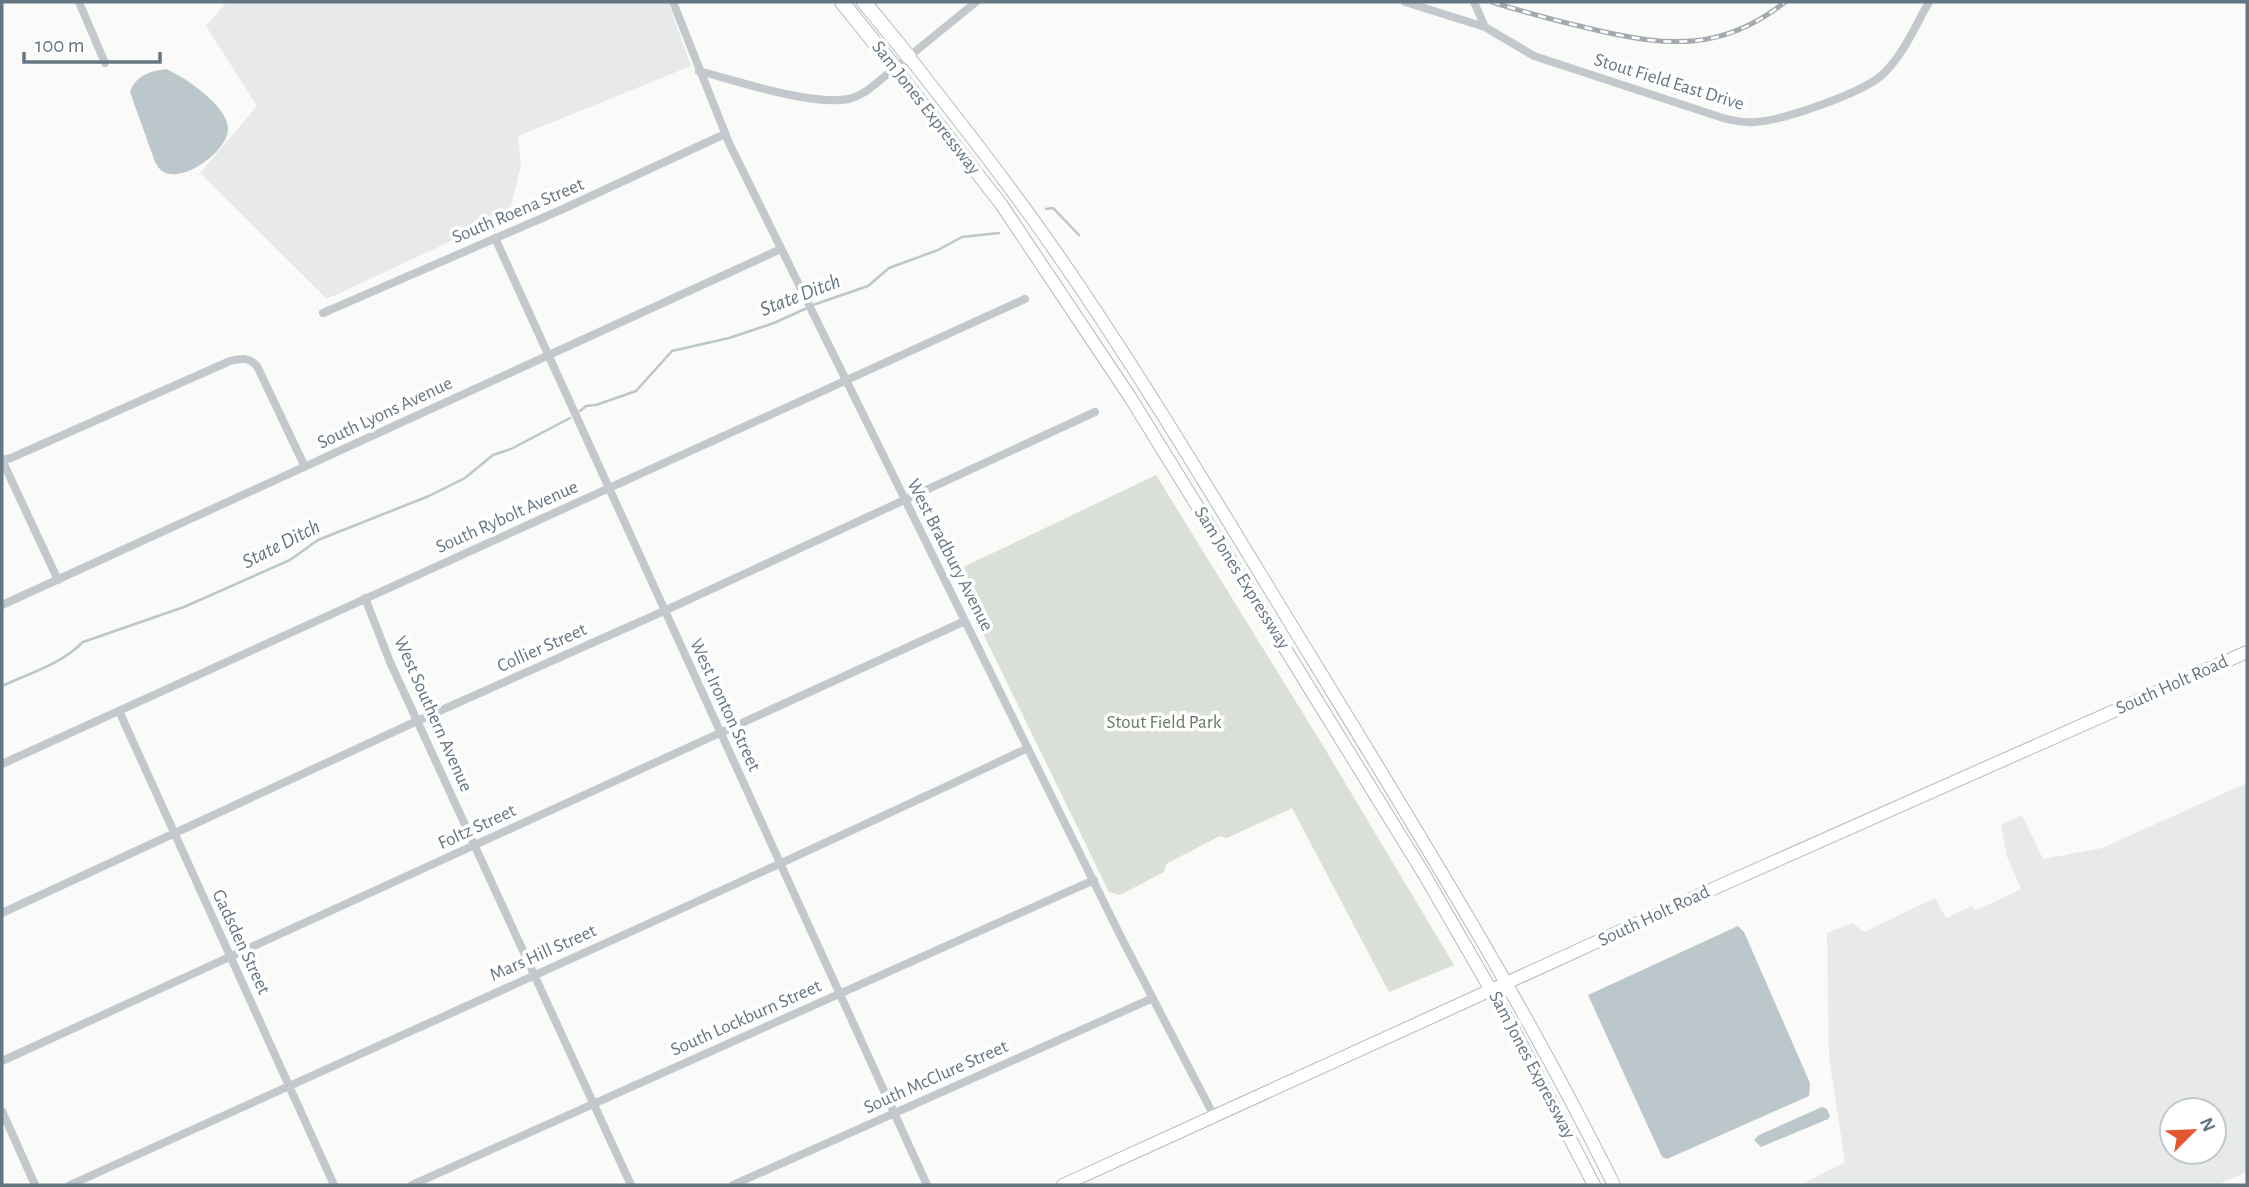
<svg xmlns="http://www.w3.org/2000/svg" width="2249" height="1187" viewBox="0 0 2249 1187" font-family="'Alegreya Sans',sans-serif">
<rect width="100%" height="100%" fill="#fafaf8"/>
<path fill="#e8e9e9" fill-rule="evenodd" d="M227 2H668L691 66 518 136 521 165 509 214 327 299 200 173 257 106 206 26Z
M2247 783V1172L2217 1185H1800L1845 1162 1829 1058 1827 933 1852 923 1864 932 1935 898 1946 918 1972 906 1975 911 2021 889 2007 857 2001 825 2022 815 2043 859 2102 848ZM2172 1110H2214V1152H2172Z"/>
<path fill="#dadfd7" d="M1156 475 1325 749 1454 965 1389 992 1292 808 1227 838 1220 836 1166 864 1164 872 1120 895 1109 892 953 572Z"/>
<path fill="#bbc7cb" d="M166 69C185 77 228 106 228 129 228 151 182 185 162 171 159 169 157 165 155 162L130 92C135 76 150 71 166 69Z
M1738 926 1744 932 1810 1083 1809 1096 1667 1159 1662 1157 1588 995Z
M1822 1107 1827 1109 1830 1116 1828 1119 1761 1147 1754 1140 1759 1135Z"/>
<g fill="none" stroke-linecap="round" stroke-linejoin="round">
<path stroke="#bbc7cb" stroke-width="2.5" d="M1046 209 1053 208 1079 235
M813 305 868 286 889 268 938 250 962 237 999 233
M580 411 586 406 596 405 636 391 672 351 729 338 774 323 807 308
M2 686C30 673 60 665 83 642L184 607 290 560 318 540 429 496 465 478 493 455 511 449 570 418"/>
<defs>
<path id="primary" d="M909 57C960 122 1011 187 1058 255 1148 385 1228 522 1311 657 1417 831 1524 1003 1614 1185
M895 68 1001 204 1130 397 1424 874 1514 1030 1594 1185
M1063 1185 1717 887 2247 652"/>
<path id="motorway" d="M842 2 895 68
M864 2 909 57"/>
</defs>
<use href="#primary" stroke="#b5babe" stroke-width="14"/>
<use href="#motorway" stroke="#b4b9bd" stroke-width="16"/>
<path stroke="#c3c8cc" stroke-width="8" d="M79 2 105 63
M673 2 729 143 1122 939 1214 1116
M1405 2 1485 27 1534 56 1723 118C1734 121 1745 123 1756 122 1784 120 1862 93 1882 75 1903 56 1915 26 1929 2
M1474 2 1485 27
M699 71C738 81 810 106 849 99 856 97 862 94 868 90L976 2
M495 238 927 1185
M323 313 563 209 725 134
M2 460 11 458 230 361C241 358 249 357 257 366L305 467
M2 460 58 580
M365 598 390 662 631 1185
M2 605 781 249
M119 711 334 1185
M2 764 1025 299
M2 913 417 721 664 611 1095 412
M2 1061 965 621
M2 1111 35 1185
M70 1185C390 1040 711 898 1028 748
M412 1185 1094 880
M733 1185 1153 998"/>
<use href="#primary" stroke="#fff" stroke-width="12"/>
<use href="#motorway" stroke="#fff" stroke-width="14"/>
<defs>
<path id="rail" d="M1492 2C1527 13 1561 22 1596 30 1669 47 1723 51 1785 2"/>
</defs>
<use href="#rail" stroke="#a2aab0" stroke-width="5"/>
<use href="#rail" stroke="#fff" stroke-width="2.5" stroke-dasharray="8" stroke-linecap="butt"/>
</g>
<g text-anchor="middle" dominant-baseline="central" stroke-width="7" stroke-linejoin="round" paint-order="stroke">
<g font-size="19" fill="#657683" stroke="#fff">
<text transform="translate(1669 82) rotate(17)">Stout Field East Drive</text>
<text transform="translate(926 108) rotate(52)">Sam Jones Expressway</text>
<text transform="translate(518 211) rotate(-23)">South Roena Street</text>
<text transform="translate(385 413) rotate(-25)">South Lyons Avenue</text>
<text transform="translate(507 517) rotate(-24)">South Rybolt Avenue</text>
<text transform="translate(950 555) rotate(63)">West Bradbury Avenue</text>
<text transform="translate(1242 578) rotate(58)">Sam Jones Expressway</text>
<text transform="translate(542 648) rotate(-24)">Collier Street</text>
<text transform="translate(2172 685) rotate(-24)">South Holt Road</text>
<text transform="translate(725 705) rotate(65)">West Ironton Street</text>
<text transform="translate(433 714) rotate(66)">West Southern Avenue</text>
<text transform="translate(477 827) rotate(-25)">Foltz Street</text>
<text transform="translate(1654 916) rotate(-25)">South Holt Road</text>
<text transform="translate(241 942) rotate(65)">Gadsden Street</text>
<text transform="translate(543 953) rotate(-24)">Mars Hill Street</text>
<text transform="translate(746 1018) rotate(-24)">South Lockburn Street</text>
<text transform="translate(1532 1065) rotate(62)">Sam Jones Expressway</text>
<text transform="translate(936 1077) rotate(-24)">South McClure Street</text>
</g>
<g font-size="19" fill="#687a64" stroke="#fff">
<text x="1164" y="722">Stout Field Park</text>
</g>
<g font-size="21" font-style="italic" fill="#60757c" stroke="#fff">
<text transform="translate(800 295) rotate(-21)">State Ditch</text>
<text transform="translate(281 544) rotate(-27)">State Ditch</text>
</g>
</g>
<rect width="2249" height="1187" fill="none" stroke="#657683" stroke-width="7"/>
<g transform="translate(2193 1131) rotate(66)"><circle r="33" fill="#ffffff" stroke="#c1c8cd" stroke-width="2"/>
<path d="M0-5L12 26L0 18L-12 26Z" fill="#e4572e"/>
<text y="-10" font-size="19" font-weight="bold" text-anchor="middle" fill="#657683">N</text>
</g>
<path d="M24 52v10h136v-10" fill="none" stroke="#657683" stroke-width="3.5"/>
<text x="35" y="52" font-size="21" fill="#657683" stroke="#ffffff" stroke-width="5" paint-order="stroke">100 m</text>
</svg>
